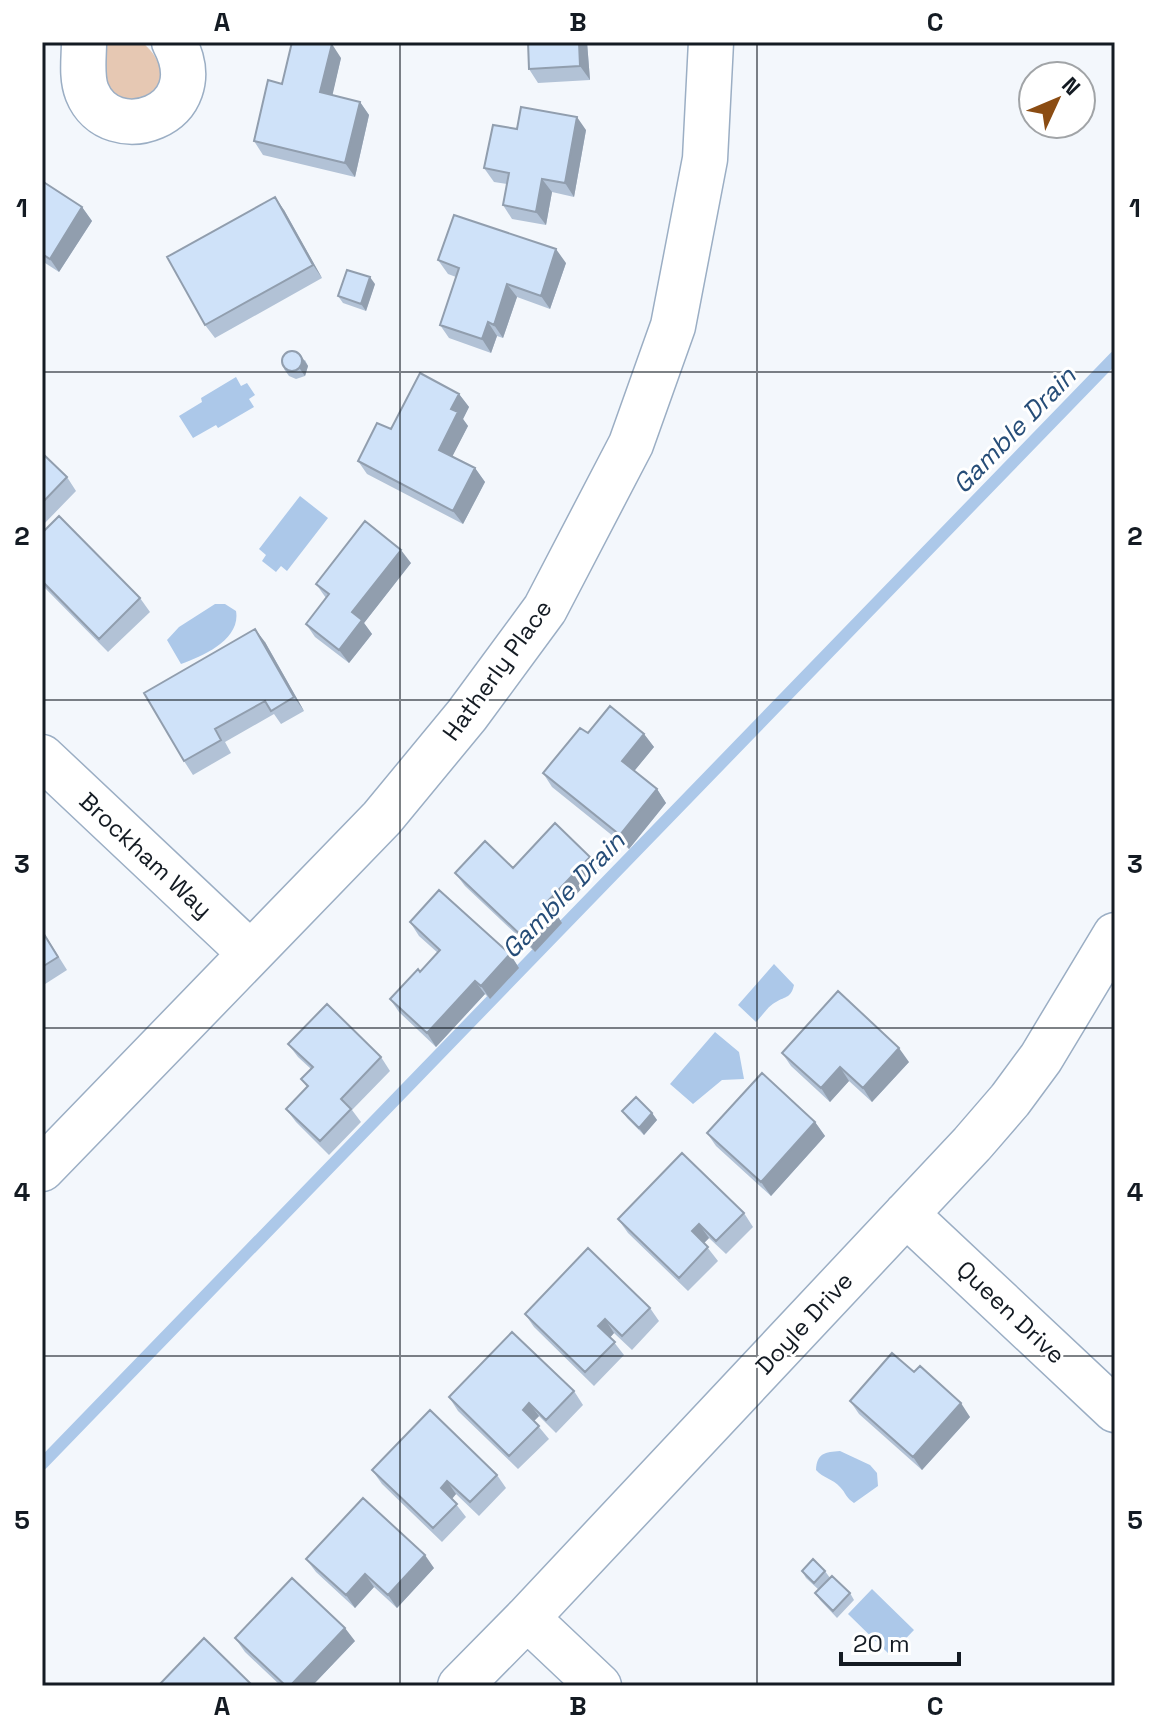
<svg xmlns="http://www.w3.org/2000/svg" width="1157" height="1728" viewBox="0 0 1157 1728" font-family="'Space Grotesk',sans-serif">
<rect width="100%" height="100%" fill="#f3f7fc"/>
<path fill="#e6c8b3" d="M103 42H142C196 89 116 123 104 80 101 69 103 53 103 42Z"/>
<path fill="#acc8e9" d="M236 377 241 386 247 383 255 395 249 399 254 407 218 428 216 425 193 438 179 416 202 402 201 398Z
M300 496 328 518 287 571 281 566 276 572 262 561 266 555 259 549Z
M215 604H225L236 611C241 639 204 656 181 664L167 640 179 627Z
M774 964 794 985C791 998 786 996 776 1002 769 1005 762 1016 756 1022L738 1005Z
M715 1032 739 1052 744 1079 722 1080 693 1104 670 1084Z
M840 1451 870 1465 877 1473 878 1486 854 1503C846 1498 846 1493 840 1487 833 1479 823 1478 816 1470 817 1453 825 1452 840 1451Z
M872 1589 914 1630 890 1655 848 1614Z"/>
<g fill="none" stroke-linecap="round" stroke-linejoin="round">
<path stroke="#acc8e9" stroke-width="12" d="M42 1464 1115 357"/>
<defs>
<path id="minor" d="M84 42C84 58 81 77 87 92 110 150 214 117 174 42
M42 757 250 953
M42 1169 382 818 467 715 545 609 631 444 673 326 705 159 711 42
M906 1214 1115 1410
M527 1618 599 1686
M460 1686 527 1618 972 1144 1010 1100 1041 1058 1115 935"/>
</defs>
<use href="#minor" stroke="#9baec4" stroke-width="47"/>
<use href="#minor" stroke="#fff" stroke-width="44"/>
</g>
<path fill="#b2c2d6" d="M587 42 590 80 538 83 529 69Z
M341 58 332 95 360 102 369 115 355 177 263 155 254 141 282 84Z
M517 129 586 130 574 197 552 192 546 225 512 219 503 205 507 184 494 182 484 168Z
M42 181 82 207 92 221 59 272 42 261Z
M284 210 322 278 215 338 205 325Z
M438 260 566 263 550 309 517 297 503 338 497 336 491 353 449 338 440 325 456 277 448 274Z
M375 284 366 311 343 303 338 296Z
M305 360 308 366 305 376 296 379 289 376 284 369Z
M459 394 469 407 463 419 468 426 452 456 475 468 485 482 463 524 367 474 358 461 391 429Z
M42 453 67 477 76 491 42 526Z
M42 533 140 598 150 612 108 652 42 585Z
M411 563 364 623 372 634 349 663 315 637 306 624 326 598 316 584Z
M265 642 304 711 281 724 274 714 225 742 231 753 193 775 184 761Z
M588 733 644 734 654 747 634 771 657 789 666 803 629 849 552 787 543 773Z
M513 868 599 870 557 915 562 923 535 952 465 886 455 873Z
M410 922 510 954 519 968 490 999 485 994 436 1047 399 1012 390 999 420 972 438 953 419 936Z
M42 930 67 970 42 986Z
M288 1044 381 1057 390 1071 352 1110 361 1122 329 1155 296 1122 286 1109 307 1087 301 1079 311 1069 298 1057Z
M782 1053 909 1062 872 1102 849 1081 830 1102 791 1066Z
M622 1111 652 1113 657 1120 644 1135 627 1118Z
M815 1122 825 1136 771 1196 716 1146 707 1133Z
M744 1213 753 1227 726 1254 709 1238 704 1243 718 1261 688 1291 628 1233 618 1219Z
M650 1308 659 1321 632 1350 614 1333 610 1337 624 1355 594 1386 534 1327 525 1314Z
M914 1372 970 1417 922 1470 859 1414 850 1401Z
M574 1391 583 1405 556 1433 539 1416 534 1421 549 1439 518 1469 458 1411 449 1397Z
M372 1470 497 1475 506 1488 479 1516 456 1494 452 1499 466 1517 442 1542 382 1484Z
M306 1559 434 1568 397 1608 374 1587 355 1608 316 1572Z
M802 1571H825L830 1578 850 1593 854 1600 837 1618 820 1600 815 1593 819 1590 806 1578Z
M235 1638 355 1641 312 1686H281L245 1652Z"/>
<path fill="#919eae" d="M579 42H587L590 80 580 66Z
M332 44 341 58 330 106 320 92Z
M360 102 369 115 355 177 345 163Z
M577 117 586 130 574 197 565 183Z
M542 179 552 192 546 225 536 212Z
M275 197 284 210 322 278 313 265Z
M82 207 92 221 59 272 50 259Z
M556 249 566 263 550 309 541 296Z
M370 277 375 284 366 311 361 304Z
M507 284 517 297 503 338 494 325Z
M488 322 497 336 491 353 482 339Z
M300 354 308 366 305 376 300 369Z
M459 394 469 407 463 419 468 426 449 463 439 450 451 409Z
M475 468 485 482 463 524 453 511Z
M401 550 411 563 364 623 372 634 349 663 339 650 352 612Z
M255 629 265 642 304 711 294 697Z
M644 734 654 747 631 775 622 761Z
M657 789 666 803 629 849 620 835Z
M590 857 599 870 557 915 562 923 535 952 525 939 546 903Z
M510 954 519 968 490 999 481 986Z
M475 981 485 994 436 1047 427 1033Z
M899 1048 909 1062 872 1102 863 1088Z
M840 1067 849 1081 830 1102 821 1088Z
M652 1113 657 1120 644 1135 639 1128Z
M815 1122 825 1136 771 1196 761 1182Z
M699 1224 709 1238 702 1245 692 1231Z
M605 1319 614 1333 608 1340 598 1326Z
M529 1403 539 1416 532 1423 523 1410Z
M961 1403 970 1417 922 1470 913 1457Z
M447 1481 456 1494 450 1501 441 1488Z
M425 1555 434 1568 397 1608 388 1595Z
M365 1574 374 1587 355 1608 346 1595Z
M345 1628 355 1641 312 1686H290Z"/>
<path fill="#cfe2f9" stroke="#919eae" stroke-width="2" d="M292 42H323L332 44 320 92 360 102 345 163 254 141 268 80 282 84Z
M528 42H579L580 66 529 69Z
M521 107 577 117 565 183 542 179 536 212 503 205 509 173 484 168 493 125 517 129Z
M42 181 82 207 50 259 42 254Z
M275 197 313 265 205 325 167 257Z
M454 215 556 249 541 296 507 284 494 325 488 322 482 339 440 325 459 268 438 260Z
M347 270 370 277 361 304 338 296Z
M282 361a10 10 0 1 1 20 0a10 10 0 1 1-20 0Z
M420 373 459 394 451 409 458 412 439 450 475 468 453 511 358 461 377 423 391 429Z
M42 453 67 477 42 503Z
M59 516 140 598 99 639 42 581V533Z
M365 521 401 550 352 612 362 620 339 650 306 624 329 594 316 584Z
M255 629 294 697 271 711 265 701 215 729 221 740 184 761 144 693Z
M610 706 644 734 622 761 657 789 620 835 543 773 580 728 588 733Z
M555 823 590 857 546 903 553 909 525 939 455 873 485 841 513 868Z
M439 890 510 954 481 986 475 981 427 1033 390 999 418 969 420 972 440 950 410 922Z
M42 931 58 957 42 967Z
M838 991 899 1048 863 1088 840 1067 821 1088 782 1053Z
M327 1004 381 1057 341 1099 351 1109 320 1141 286 1109 308 1086 301 1079 313 1067 288 1044Z
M762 1073 815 1122 761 1182 707 1133Z
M636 1097 652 1113 639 1128 622 1111Z
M682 1153 744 1213 716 1241 699 1224 692 1231 708 1247 679 1278 618 1219Z
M588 1248 650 1308 622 1336 605 1319 598 1326 615 1342 585 1372 525 1314Z
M512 1332 574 1391 546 1420 529 1403 523 1410 539 1426 509 1456 449 1397Z
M892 1353 914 1372 920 1366 961 1403 913 1457 850 1401Z
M430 1410 497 1475 470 1502 447 1481 441 1488 457 1504 433 1528 372 1470Z
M363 1498 425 1555 388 1595 365 1574 346 1595 306 1559Z
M813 1559 825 1571 814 1583 802 1571Z
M832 1576 850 1593 833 1611 815 1593Z
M292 1578 345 1628 290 1686H286L235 1638Z
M204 1638 253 1686H158Z"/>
<path fill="none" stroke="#141b23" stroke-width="2" stroke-opacity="0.55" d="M400 42V1686M757 42V1686M42 372H1115M42 700H1115M42 1028H1115M42 1356H1115"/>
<g text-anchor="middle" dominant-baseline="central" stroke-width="6" stroke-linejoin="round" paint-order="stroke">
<g font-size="24" fill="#141b23" stroke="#fff">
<text transform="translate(497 670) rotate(-54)">Hatherly Place</text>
<text transform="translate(146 855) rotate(43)">Brockham Way</text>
<text transform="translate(1011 1312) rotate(43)">Queen Drive</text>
<text transform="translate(804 1323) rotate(-47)">Doyle Drive</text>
</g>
<g font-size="26" font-style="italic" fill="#264d78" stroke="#fff">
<text transform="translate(1014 430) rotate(-46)">Gamble Drain</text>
<text transform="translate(563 895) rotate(-46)">Gamble Drain</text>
</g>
</g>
<rect width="1157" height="1728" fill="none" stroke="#ffffff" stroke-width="88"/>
<g transform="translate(1057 100) rotate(46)"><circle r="38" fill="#ffffff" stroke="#a1a4a7" stroke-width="2"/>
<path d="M0-6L14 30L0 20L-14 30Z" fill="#8b4c13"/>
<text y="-12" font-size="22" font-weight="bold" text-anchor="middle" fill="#141b23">N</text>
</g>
<path d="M841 1652v12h118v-12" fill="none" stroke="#141b23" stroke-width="4"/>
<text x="853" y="1652" font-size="24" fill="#141b23" stroke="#ffffff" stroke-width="6" paint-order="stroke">20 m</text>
<rect x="44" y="44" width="1069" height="1640" fill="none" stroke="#141b23" stroke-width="3"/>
<g font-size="26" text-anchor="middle" font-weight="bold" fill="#141b23">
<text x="222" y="31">A</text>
<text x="578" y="31">B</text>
<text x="935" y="31">C</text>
<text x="22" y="217">1</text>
<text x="1135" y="217">1</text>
<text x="22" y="545">2</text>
<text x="1135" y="545">2</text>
<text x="22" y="873">3</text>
<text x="1135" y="873">3</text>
<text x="22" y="1201">4</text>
<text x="1135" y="1201">4</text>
<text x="22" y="1529">5</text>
<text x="1135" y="1529">5</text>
<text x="222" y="1715">A</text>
<text x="578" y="1715">B</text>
<text x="935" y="1715">C</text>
</g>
</svg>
